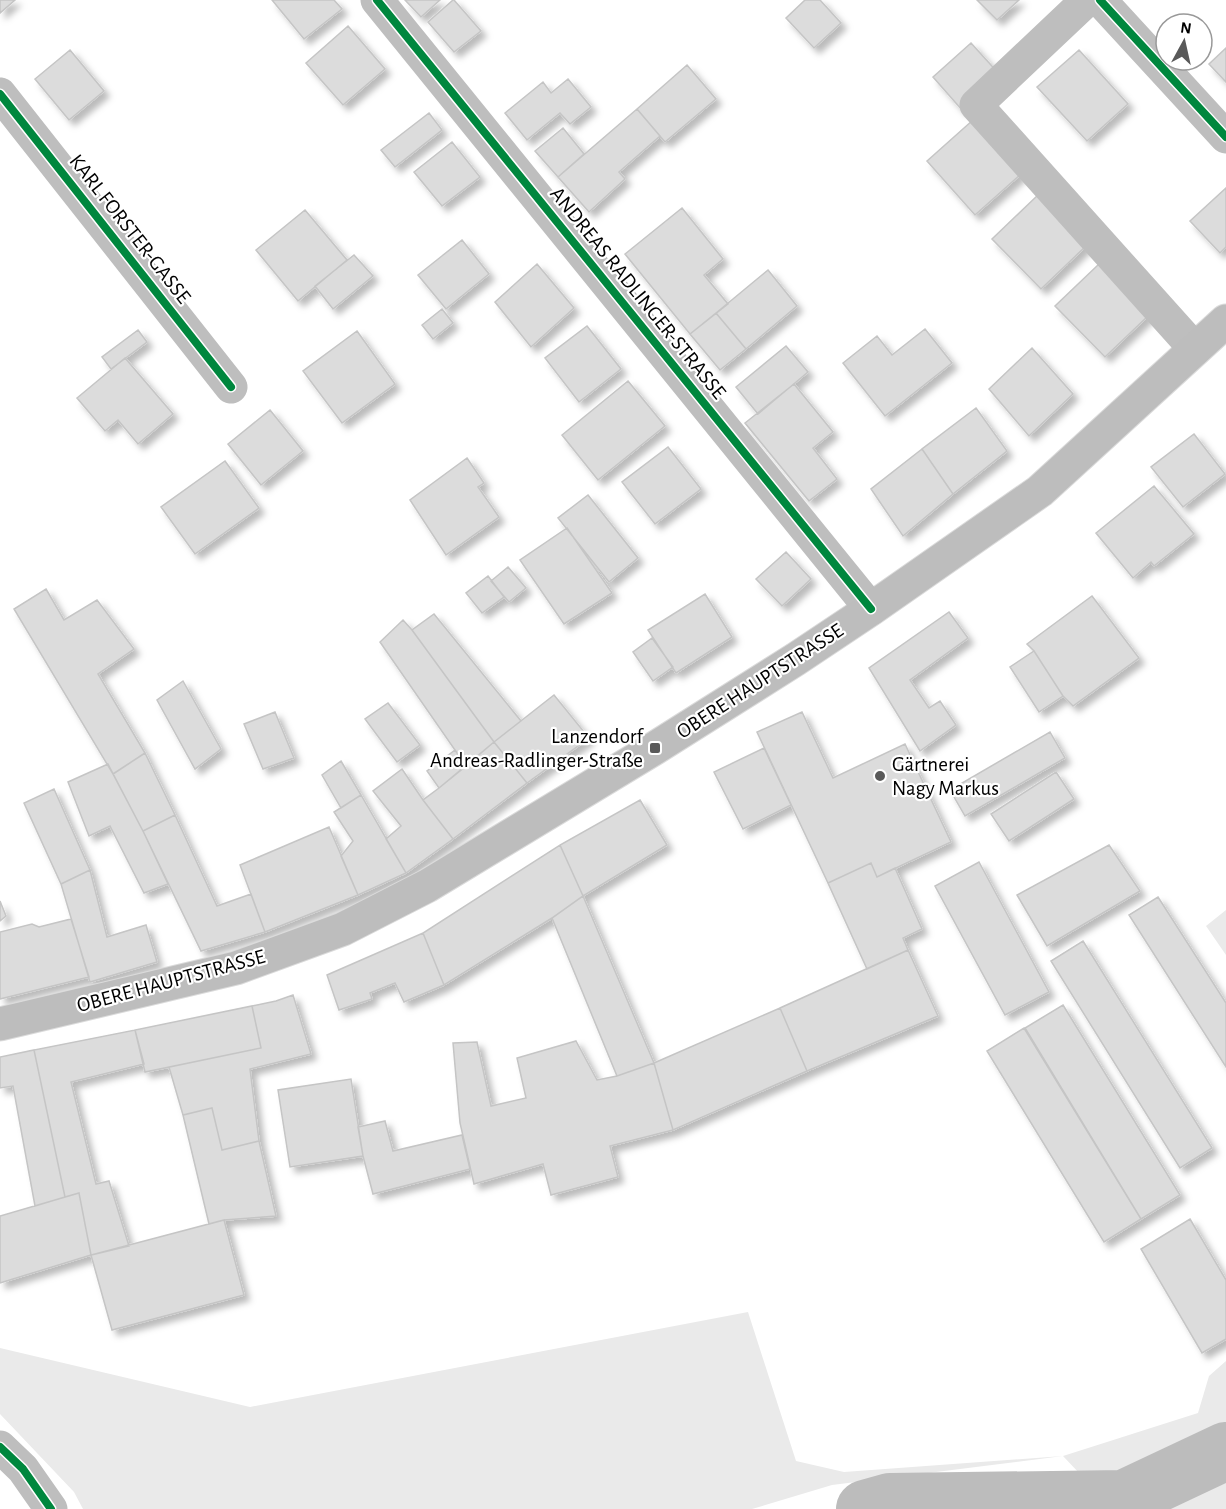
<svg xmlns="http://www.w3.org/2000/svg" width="1226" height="1509" viewBox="0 0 1226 1509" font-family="'Alegreya Sans',sans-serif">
<defs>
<filter id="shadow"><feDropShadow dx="5.5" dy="5.5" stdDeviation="3" flood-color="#0004"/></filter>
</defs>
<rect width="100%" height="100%" fill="#fff"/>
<path fill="#eaeaea" d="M1226 910V955L1206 926Z
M748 1312 796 1461 844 1472 1063 1456 1198 1413 1209 1376 1226 1361V1509H1113L1063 1456 832 1485 752 1509H83L74 1492 0 1414V1348L250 1407Z"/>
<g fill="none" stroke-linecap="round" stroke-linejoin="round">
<path stroke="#bcbcbc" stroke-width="58" d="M865 1509 890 1502 1124 1499 1226 1451"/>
</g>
<path fill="#dcdcdc" stroke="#c5c5c5" stroke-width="1.5" filter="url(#shadow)" d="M0 0H15L0 13Z
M272 0H334L342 9 304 39Z
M405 0H440L421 17Z
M453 0H454L481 31 454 52 428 22Z
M805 0H820L841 23 814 48 786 18Z
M977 0H1019L997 20Z
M348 26 385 69 343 105 306 63Z
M971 43 1000 75 962 110 933 77Z
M1226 48V82L1209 64Z
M70 50 104 91 69 120 35 79Z
M1079 50 1128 104 1087 141 1037 87Z
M687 65 716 99 665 142 637 109Z
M568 79 591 107 570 124 560 113 527 140 505 113 543 82 551 93Z
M637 109 660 136 619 172 625 179 589 212 558 177Z
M429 113 442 130 395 167 381 150Z
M973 120 1021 174 975 215 927 161Z
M563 128 584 154 558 177 535 151Z
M452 142 480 177 442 206 414 172Z
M1226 188V247L1220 253 1190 221Z
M1039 194 1087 245 1041 289 992 239Z
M682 208 723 259 704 275 728 304 690 334 625 254Z
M305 210 347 260 298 301 256 250Z
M462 240 489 274 446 309 418 275Z
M354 255 373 276 333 309 315 286Z
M537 264 574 308 531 347 495 302Z
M1099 264 1149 315 1105 357 1055 306Z
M768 270 797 306 746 349 716 313Z
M442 309 453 323 433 339 422 325Z
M716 313 746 349 720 370 690 334Z
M587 326 621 369 579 402 545 358Z
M925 329 952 363 885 416 843 363 877 336 892 355Z
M138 330 147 342 111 369 102 357Z
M357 331 395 384 342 423 303 371Z
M786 346 808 372 758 414 736 387Z
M1032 348 1073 394 1029 436 989 389Z
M125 358 173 414 138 444 118 420 105 431 77 398Z
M628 381 665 426 598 480 562 435Z
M794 384 833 432 813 448 837 479 809 501 745 423Z
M976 408 1007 451 953 494 922 449Z
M270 410 303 451 261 485 228 444Z
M1194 434 1225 474 1183 507 1151 467Z
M668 447 701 489 655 524 622 482Z
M922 449 953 494 903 536 871 489Z
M467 458 484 483 478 487 499 517 446 555 410 500Z
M225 461 259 508 195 554 161 507Z
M1154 486 1194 534 1154 566 1151 562 1133 578 1096 533Z
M588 495 638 558 609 582 558 518Z
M567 528 612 593 564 624 520 560Z
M786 552 811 579 782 606 756 579Z
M508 567 526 588 509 602 491 581Z
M488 576 504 597 482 613 466 593Z
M46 589 64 620 97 600 134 649 98 674 145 753 113 774 14 609Z
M705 594 732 637 676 673 648 630Z
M1092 596 1139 658 1073 706 1063 696 1034 651 1027 644Z
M949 612 968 638 910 680 929 708 940 701 956 725 920 751 869 668Z
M434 614 521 721 494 742 412 630Z
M403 620 412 630 494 742 466 766 380 642Z
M652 638 673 667 653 681 633 652Z
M1034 651 1063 696 1039 712 1010 667Z
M183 681 221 749 195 769 157 700Z
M554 695 589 738 527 783 494 742Z
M388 703 420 745 397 762 365 719Z
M275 712 294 758 263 769 244 724Z
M802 712 833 778 905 744 951 842 877 877 871 863 828 883 757 732Z
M1050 732 1065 758 965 816 950 790Z
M494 742 527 783 453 839 423 800 439 788Z
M764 748 791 805 743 829 714 772Z
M455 750 466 766 439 788 427 771Z
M145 753 175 815 143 831 113 774Z
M341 761 361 795 341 808 322 775Z
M108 764 143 831 168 884 144 893 110 826 89 836 68 782Z
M402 769 423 800 453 839 406 873 386 839 401 826 373 791Z
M1056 772 1074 799 1009 841 991 814Z
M54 789 90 870 61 884 24 803Z
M361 795 406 873 358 895 341 856 353 841 334 812Z
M640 800 667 845 583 896 560 845Z
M175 815 217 906 251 894 265 932 201 951 143 831Z
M329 827 358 895 265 932 240 865Z
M560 845 583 896 552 918 444 985 423 933Z
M1109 845 1140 891 1047 946 1017 895Z
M979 862 1049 992 1005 1015 935 886Z
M871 863 877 877 895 868 922 929 903 938 908 950 867 969 828 883Z
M90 870 107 937 146 925 157 962 90 982 61 884Z
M583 896 654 1063 617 1076 552 918Z
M1158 897 1226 1003V1067L1129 915Z
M0 901 6 916 0 921Z
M71 919 89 977 0 999V932L32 924 39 927Z
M423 933 444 985 404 1002 395 983 370 993 372 999 339 1010 327 975Z
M1083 941 1212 1148 1180 1168 1051 961Z
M908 950 938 1016 807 1071 780 1008Z
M293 995 311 1054 250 1069 259 1141 222 1150 212 1108 183 1115 169 1067 261 1048 252 1006 276 1001Z
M1063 1005 1180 1195 1141 1219 1025 1028Z
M252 1006 261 1048 145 1072 135 1030Z
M780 1008 807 1071 673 1130 654 1063Z
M1024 1028 1141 1219 1104 1242 987 1051Z
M135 1030 144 1064 71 1082 96 1184 109 1181 129 1246 91 1255 79 1193 65 1197 34 1050Z
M576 1041 597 1080 617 1076 654 1063 673 1130 610 1146 618 1177 551 1195 543 1164 474 1184 460 1123 453 1043 477 1042 491 1106 526 1098 517 1058Z
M34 1050 65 1197 35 1206 13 1086 0 1088V1057Z
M351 1079 363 1156 290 1167 278 1090Z
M212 1108 222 1150 259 1141 276 1216 224 1220 209 1224 183 1115Z
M385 1121 393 1151 462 1135 470 1169 373 1194 363 1156 358 1127Z
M79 1193 91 1255 0 1283V1216Z
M1190 1219 1226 1280V1339L1202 1353 1141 1249Z
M224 1220 244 1295 112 1330 91 1255Z"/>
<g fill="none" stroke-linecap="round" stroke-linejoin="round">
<defs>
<path id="major" d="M0 1024 236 968 343 929 427 886 655 748 796 659 871 609 1040 491 1226 321"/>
</defs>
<use href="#major" stroke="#dbdbdb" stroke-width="35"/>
<path stroke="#bebebe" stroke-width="33" d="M377 0 871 609
M1087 0 976 105 1195 349
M1100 0 1226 137
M0 94 231 387
M0 1447 23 1469 51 1509"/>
<use href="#major" stroke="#bdbdbd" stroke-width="33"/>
<defs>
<path id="cycleway" d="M377 0 871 609
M1100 0 1226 137
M0 94 231 387
M0 1447 23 1469 51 1509"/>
</defs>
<use href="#cycleway" stroke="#fff" stroke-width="11"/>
<use href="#cycleway" stroke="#00873e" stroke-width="8"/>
</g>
<g fill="#595959" stroke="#fff" stroke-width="2">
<rect x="649" y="742" width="12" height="12" rx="3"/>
<circle cx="880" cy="776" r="6"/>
</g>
<g text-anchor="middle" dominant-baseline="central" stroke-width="4.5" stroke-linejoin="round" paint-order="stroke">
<g font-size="21" fill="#000" stroke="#fff">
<text transform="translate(130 229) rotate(52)">KARL FORSTER-GASSE</text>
<text transform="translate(638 293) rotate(51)">ANDREAS RADLINGER-STRASSE</text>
<text transform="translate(760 681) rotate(-33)">OBERE HAUPTSTRASSE</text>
<text transform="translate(171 981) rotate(-15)">OBERE HAUPTSTRASSE</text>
</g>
<g font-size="21" fill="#000" stroke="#fff" text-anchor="end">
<text x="643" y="736">Lanzendorf<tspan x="643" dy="24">Andreas-Radlinger-Straße</tspan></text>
<text x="892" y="764" text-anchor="start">Gärtnerei<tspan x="892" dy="24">Nagy Markus</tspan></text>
</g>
</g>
<g transform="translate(1184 42) rotate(8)"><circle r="28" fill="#ffffff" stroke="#999999" stroke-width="1.5"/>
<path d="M0-4.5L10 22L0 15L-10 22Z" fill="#595959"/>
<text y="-9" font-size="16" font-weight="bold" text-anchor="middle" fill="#000000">N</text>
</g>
</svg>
